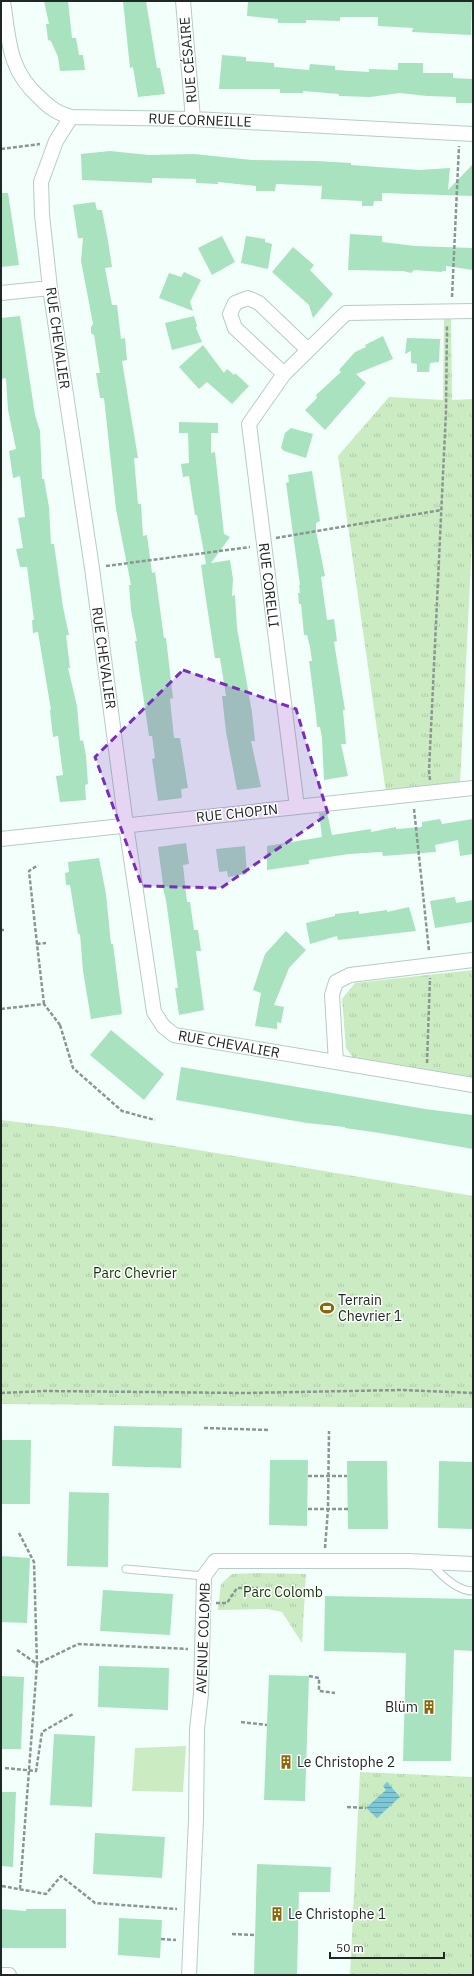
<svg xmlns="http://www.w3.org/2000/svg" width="474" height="1976" viewBox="0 0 474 1976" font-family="'IBM Plex Sans',sans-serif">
<defs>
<pattern id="park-tufts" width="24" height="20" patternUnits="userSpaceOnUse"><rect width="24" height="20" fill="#cbecc2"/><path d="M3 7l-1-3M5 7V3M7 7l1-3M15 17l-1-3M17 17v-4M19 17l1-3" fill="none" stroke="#aecaa7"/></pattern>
<pattern id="water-rules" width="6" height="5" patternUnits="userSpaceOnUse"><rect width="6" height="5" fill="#7dc8d6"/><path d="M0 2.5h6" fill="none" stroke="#66a2ad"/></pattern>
</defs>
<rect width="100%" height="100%" fill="#f2fffb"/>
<path fill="#cbecc2" d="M186 1746 183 1792 132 1791 135 1748Z"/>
<path fill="url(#park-tufts)" d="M444 316H451L452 400 473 399V521L460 785 386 793 338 456 389 397 443 400Z
M473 970V1080L354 1059 346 1048 342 999 355 983Z
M1 1120 67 1128 473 1196V1408L1 1404Z
M258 1573 306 1574 302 1643 282 1612 267 1609 218 1610 221 1584 232 1574Z
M360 1772 473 1777V1975H350Z"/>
<path fill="url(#water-rules)" d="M387 1782 400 1797 377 1818 366 1808 386 1790 383 1786Z"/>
<path fill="#a9e2be" d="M44 1H68L72 38H76L79 55H83L85 70 60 71 58 57 51 41 48 40 46 24H49Z
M123 1H146L157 68H160L165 94 138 97 133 67 130 68Z
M248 1H472L471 35 412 32 413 28 378 26V17H340V21L306 20V23H278V19L247 16Z
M222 55 246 57V61L274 63V67L309 70 310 64 335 66V70L369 72V69L398 70V63H423V73H453V78L473 79V103H456V97L427 96 400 93 370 97 339 96V94L303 91V93H280V89H219Z
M110 151 149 155 194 154 252 160 316 161 351 163V165L419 170 450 168 448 190 473 164V196L382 193V201H374L373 206H362V201L321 199 322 186 276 184 275 191H256V186L218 182V184L196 183V179L152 178V183L82 180 81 154Z
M1 193H8L19 265 1 267Z
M95 202 97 210H102L108 241 112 267 105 268 112 305H117L121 339 125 338 127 360 122 361 138 458H134L138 504H141L143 536 147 535 152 573 155 572 164 638H166L173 698 170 699 174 738H180L188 788 181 789 182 798 158 801 152 759 155 758 152 736H149L135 641H137L131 610 129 585H131L116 509 104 398H100L96 373H100L94 335 91 333V327L93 324 81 261 83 238H78L73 205Z
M350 234 382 236V242L415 246 473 248V270L446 266V271H442V272L414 270 411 273 403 271 348 270Z
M222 236 235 262 212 275 198 248Z
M246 236 265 239V242L272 244 268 269 241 263Z
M293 247 314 265 310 270 333 294 313 318 309 305 272 272Z
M184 272 201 280 190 302 193 311 159 298 169 273 181 277Z
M20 316 35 415 40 431 42 479H44L49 507 51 544H54L63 607 69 635H66L70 668H68L77 706 80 741 83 740 86 756 88 784 85 785 86 800 60 802 56 776 63 775 58 736 53 737 50 710H51L38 632 33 633 32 620H34L27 567H20L16 549 23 548 18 518 25 517 20 476 13 478 9 451 16 449 8 410 6 378 1 379V318Z
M194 316 197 326 196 328 202 342 172 350 165 323Z
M383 336 393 359 356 374 366 383 325 430 305 410 317 398 316 395 341 372 339 370 355 352 366 347 365 345Z
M407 338 441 339 440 340 439 362 430 363 429 372H417V364L411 363V351L405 354Z
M203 345 224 373 227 369 234 375 235 373 249 386 232 404 207 382 199 389 179 367Z
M179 422 218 423V433H211V453L215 452 224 534 230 537 211 563 230 560 233 579 232 596 235 595 237 628 252 712 255 741H251L261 787 237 790 226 732 222 696H226L220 658H215L206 600 201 565 206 564 197 515H195L189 476 183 477 181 464 189 463 188 433H179Z
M291 428 313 434 306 458 284 451 281 448 285 433Z
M312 471 320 521 316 523V531L325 576 321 577 327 620 334 619 337 641 334 642 345 710H343L346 744H341L348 776 324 780 322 738 320 727H317L316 715 309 661H312L310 647 307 635H304L301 604H299L298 593H300L299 585H300L286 483 289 482 288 475Z
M327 812 332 835 371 829V832L396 827V829L422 827V822L440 819 442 824 473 819V854L460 856 458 840 435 845 436 852 383 856 382 852 349 854 309 860V864L267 870V846L322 837 319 813Z
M186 843 189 864 183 865 187 902H190L194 930H198L201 951H196L204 1010 179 1015 175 988H178L166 900 162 884H163L158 847Z
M245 846 247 874 228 877 227 871 219 872 216 849Z
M99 858 106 894 111 944H113L122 1014 91 1019 83 971 80 934H78L70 885H66L65 873 69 872 68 862Z
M455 897 456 903 473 900V922L435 928 430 901Z
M409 907 416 931 338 940 337 936 310 944 306 923 335 916V914L359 911V914L387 910V912Z
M286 931 306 950 289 968 274 1005 284 1007 281 1023 277 1022V1029L255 1026 261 993 253 990 265 954Z
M111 1030 164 1074 144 1100 90 1055Z
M181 1067 425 1109 473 1115V1149L380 1133 345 1128V1127L307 1123 176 1100Z
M114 1426 182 1428 181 1468 112 1466Z
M1 1440H31L30 1504H1Z
M270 1460H308L307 1526 269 1525Z
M347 1461H387L388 1529H348Z
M439 1461 473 1462V1529L438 1528Z
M69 1492 109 1493 108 1567 67 1566Z
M1 1556 30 1558 27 1623 1 1622Z
M103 1590 173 1594 170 1635 100 1631Z
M325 1596 473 1599V1651L454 1650 451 1761H403L406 1653 324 1651Z
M99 1666 169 1668 168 1710 98 1707Z
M269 1675 309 1676 305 1801 264 1800Z
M1 1676 24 1677 21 1749H1Z
M54 1734 95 1736 92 1807 50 1805Z
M1 1792H16L13 1867 1 1866Z
M95 1833 165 1837 162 1878 93 1874Z
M257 1864 331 1867 330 1892H299L297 1975H254Z
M1 1909 26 1911V1909H66V1948H1Z
M119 1918 162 1920 160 1958 118 1955Z"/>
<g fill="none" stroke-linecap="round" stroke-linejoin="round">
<defs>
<path id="lane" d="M430 1562C440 1574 456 1591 473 1591
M126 1569 204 1576"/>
<path id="street" d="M3 1C9 40 8 70 40 98 50 108 57 113 71 117L193 119 473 134
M183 1 193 119
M71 117 56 141 41 182 42 215 50 288 92 568 126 825 154 1012 163 1026 174 1035 473 1085
M1 293 50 288
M284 374 235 328 230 314 235 303 248 298 259 303 308 350
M297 807 249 424 284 374 346 313 473 311
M1 839 473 788
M336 1062 332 995 336 982 350 975 473 960
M1 1975H9
M189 1975 196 1819 197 1729 201 1694 204 1576 215 1561H407L473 1564"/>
</defs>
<use href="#lane" stroke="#b6ccc5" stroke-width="9"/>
<use href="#street" stroke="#b6ccc5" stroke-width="16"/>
<path stroke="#8b9693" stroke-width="2.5" stroke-dasharray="4 2" stroke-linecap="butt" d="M1 149 40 144
M452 297 459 146
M276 538 441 510
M106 566 250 547
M430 780 429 771 446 411 447 325
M414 809 429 951
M1 930H4
M37 944 29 871 38 865
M44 1004 37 944 46 943
M1 1009 44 1004 60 1025
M60 1025 73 1068 122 1111 155 1120
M427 1063 430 978
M1 1393 45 1391 245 1393 402 1390 473 1393
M204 1428 269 1430
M308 1476H347
M308 1509H348
M19 1533 34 1562 37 1664 78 1644 188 1649
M325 1548 328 1509 329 1431
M216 1603H227L237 1588H258
M17 1650 37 1664 20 1889
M309 1676 319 1678V1691L335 1693
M241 1722 267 1725
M5 1768 36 1771 42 1732 73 1714
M347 1807 366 1808
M2 1886 46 1894 61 1876 95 1903 177 1909
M232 1934 255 1935
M161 1939 176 1940"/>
<use href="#lane" stroke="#fff" stroke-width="7"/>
<use href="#street" stroke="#fff" stroke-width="14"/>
</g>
<path fill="#7b2cbf" fill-opacity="0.2" stroke="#7b2cbf" stroke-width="3" stroke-dasharray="8 5" stroke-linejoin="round" d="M183 670 296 709 328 814 221 888 142 886 95 757Z"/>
<defs>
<symbol id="stadium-bare" viewBox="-9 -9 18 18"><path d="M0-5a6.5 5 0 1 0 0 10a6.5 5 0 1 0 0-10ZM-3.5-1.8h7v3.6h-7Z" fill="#8b6707" stroke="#fff" stroke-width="2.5" paint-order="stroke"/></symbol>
<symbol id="building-bare" viewBox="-9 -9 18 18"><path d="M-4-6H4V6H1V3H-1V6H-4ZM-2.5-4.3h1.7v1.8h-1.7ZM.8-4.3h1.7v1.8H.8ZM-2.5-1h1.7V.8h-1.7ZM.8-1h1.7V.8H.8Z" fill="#8b6707" stroke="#fff" stroke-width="2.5" paint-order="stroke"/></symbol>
</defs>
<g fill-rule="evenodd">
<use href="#stadium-bare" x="317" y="1298" width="20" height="20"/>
<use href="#building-bare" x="419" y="1697" width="20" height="20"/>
<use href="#building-bare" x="276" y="1752" width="20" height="20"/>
<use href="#building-bare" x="267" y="1904" width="20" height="20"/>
</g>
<g text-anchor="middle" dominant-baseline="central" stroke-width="3" stroke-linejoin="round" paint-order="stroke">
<g font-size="14" fill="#202826" stroke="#fff">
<text transform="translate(188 60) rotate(-95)">RUE CÉSAIRE</text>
<text transform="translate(200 120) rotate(2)">RUE CORNEILLE</text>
<text transform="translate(58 338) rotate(82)">RUE CHEVALIER</text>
<text transform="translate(269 585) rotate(83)">RUE CORELLI</text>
<text transform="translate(104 658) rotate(82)">RUE CHEVALIER</text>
<text transform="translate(237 813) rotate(-6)">RUE CHOPIN</text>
<text transform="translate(229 1044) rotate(10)">RUE CHEVALIER</text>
<text transform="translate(203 1638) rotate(-88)">AVENUE COLOMB</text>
</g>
<g font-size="14" fill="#0f3302" stroke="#fff">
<text x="135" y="1273">Parc Chevrier</text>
<text x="283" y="1592">Parc Colomb</text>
</g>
<g font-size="14" fill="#202826" stroke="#fff" text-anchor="start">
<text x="338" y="1300">Terrain<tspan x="338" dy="16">Chevrier 1</tspan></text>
<text x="418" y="1707" text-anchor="end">Blüm</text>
<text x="297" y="1762">Le Christophe 2</text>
<text x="288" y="1914">Le Christophe 1</text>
</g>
</g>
<rect width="474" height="1976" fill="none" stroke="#202826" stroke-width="4"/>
<path d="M330 1952v6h114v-6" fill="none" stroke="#202826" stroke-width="2"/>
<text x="336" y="1952" font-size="12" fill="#202826" stroke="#ffffff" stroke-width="3" paint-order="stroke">50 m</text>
</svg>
